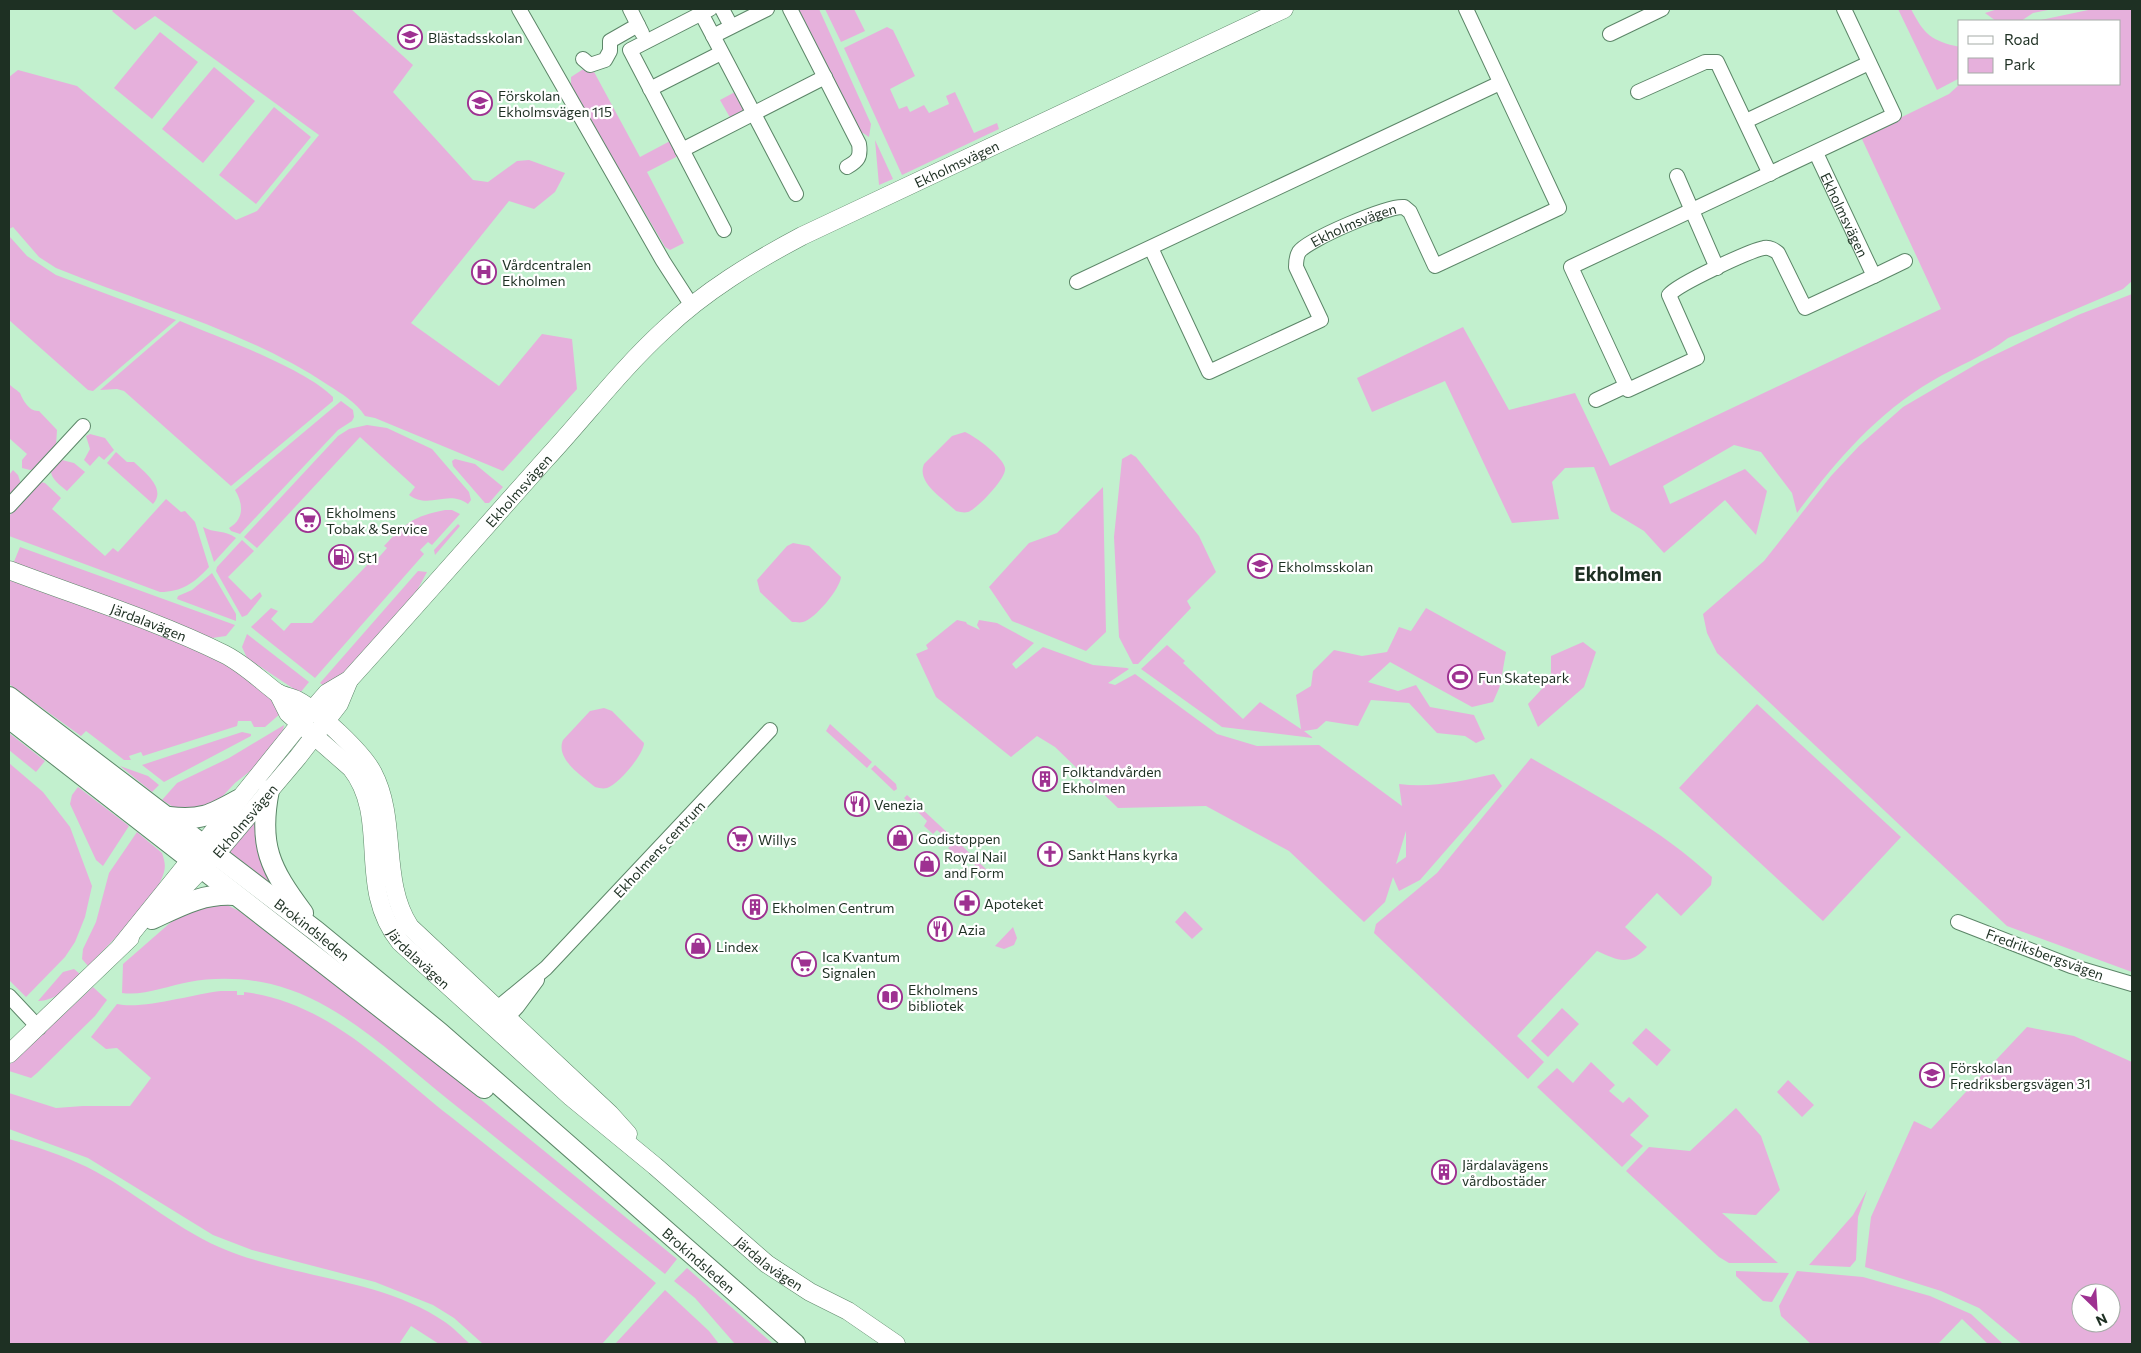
<svg xmlns="http://www.w3.org/2000/svg" width="2141" height="1353" viewBox="0 0 2141 1353" font-family="Commissioner,sans-serif">
<rect width="100%" height="100%" fill="#c2f0ce"/>
<path fill="#e6b0dc" fill-rule="evenodd" d="M114 9H351L413 65 393 92 473 180 488 182 517 161 529 160 565 173 555 192 534 209 509 201 411 323 499 386 542 334 572 339 577 389 503 471 375 418 365 416C356 402 342 394 328 385 245 330 147 305 56 268L39 257 13 227 9 229V77L18 70 77 86 236 220 257 211 319 135 155 16 135 30 112 11Z
M793 9H819L871 124 869 137 863 133 859 135Z
M825 9H854L865 31 841 42Z
M1898 9H1911C1924 34 1931 41 1960 47V76L1958 79 1937 90Z
M1998 9H2053L2033 13 2021 21H1996L1985 13Z
M2093 9H2132V281L2123 289 2008 338C1985 356 1957 366 1932 381 1877 413 1835 462 1797 513L1792 493 1761 452 1734 445 1663 486 1670 504 1745 469 1767 491 1756 535 1725 500 1664 553 1644 531 1611 511 1594 467 1565 468 1552 482 1559 519 1512 523 1445 381 1372 412 1357 378 1463 327 1509 410 1575 393 1610 466 1941 309 1861 137 1949 94 1960 84H2120V21H2036Z
M887 27 893 30 915 76 890 89 899 109 907 106 910 112 924 105 929 113 949 104 946 96 955 92 974 133 997 123 999 129 902 175 844 48Z
M160 32 198 62 152 119 114 88Z
M214 67 255 101 203 163 162 129Z
M585 68 589 72 593 70 640 157 672 140 680 155 647 172 684 243 670 250 665 247 571 87V77Z
M735 92 746 113 732 121 720 100Z
M274 107 311 137 256 204 219 175Z
M875 140 893 179 879 185Z
M10 237 27 256 56 275 176 320 93 391 88 390 9 320Z
M2132 294V972L2007 926 1717 653 1707 633 1703 614 1764 561 1831 476 1859 446 1903 407 1980 362 2078 315Z
M180 321C222 339 303 367 333 397V401L231 486 124 391 117 389 100 390Z
M10 385C12 387 18 391 20 393 23 400 29 412 39 411L57 430 56 446 35 469 30 470 22 468V460L27 454 9 438Z
M341 401 353 410 354 417 352 421 338 430 240 534 231 531 229 528C245 519 243 503 235 490Z
M367 425 387 428 432 449 469 492 471 500 468 504C448 489 429 510 409 495L415 487 360 437 257 548 244 537 338 436 349 429Z
M965 432C975 436 1004 458 1005 468 1007 478 977 509 968 512 964 513 960 512 956 511 944 499 916 483 924 464L952 436Z
M90 434 105 438 114 450 104 460 99 456 90 466 84 460 90 449 86 436Z
M116 452 127 462H134C144 472 167 488 153 504L107 463Z
M1131 454 1136 457 1199 536 1216 572 1187 601 1191 608 1138 664H1133L1119 637 1114 537 1122 459Z
M455 459 475 464 503 487 489 503H485L453 466 452 461Z
M62 460 74 463 85 472 67 491C56 482 40 470 62 460Z
M13 470 18 475 21 484 9 498V475Z
M41 482 45 483 61 498 52 509 105 556 113 548 118 552 166 499 181 512 185 511 195 522 209 567C194 583 182 592 160 592L9 536V516Z
M1103 487 1106 632 1086 651 1012 621 989 587 1029 543 1057 533Z
M445 510H452L460 514 432 545 428 542 420 550 424 554 315 678 251 627 271 608 278 611 271 619 284 631 291 623H312L369 563 372 565 387 548 384 546C407 522 412 517 445 510Z
M458 524 460 526 435 555 434 550Z
M203 527C213 533 226 530 236 538L214 562Z
M242 540 254 551 228 577 251 600 260 592 262 596 247 615 242 617 216 571 217 567Z
M793 543 809 546 841 577C840 589 815 619 803 622 800 623 795 622 792 622L760 592 757 580 787 546Z
M20 547 235 625 226 636 212 638 13 564Z
M418 571 427 572 414 596 344 674 325 687 320 683Z
M212 573 236 614V621L177 599 178 596 192 590Z
M9 580C43 592 78 604 113 616 172 637 245 659 281 713L265 727H254L251 721H238L237 726 143 756 141 752 129 756 131 760H124L86 731 81 736 9 684Z
M1426 608 1506 652 1500 686 1493 702 1472 707 1390 662 1368 682 1398 691 1416 685 1430 707 1474 715 1485 739 1476 743 1465 736 1437 733 1409 703 1371 700 1358 726 1326 721 1317 729 1304 731 1313 738 1222 727 1141 669 1167 645 1185 661 1183 663 1243 719 1260 702 1301 729 1296 695 1311 686 1313 671 1334 650 1362 656 1387 652 1399 627 1411 631Z
M957 620 966 622 967 624 980 630 977 625 979 620 997 623 1034 643 1012 664 1016 669 1043 647 1093 665 1127 668 1129 669 1108 683 1115 685 1135 674 1217 734 1257 746 1319 745 1402 806 1399 784C1432 788 1462 781 1494 774L1502 786 1420 880 1399 891 1393 877 1385 902 1364 922 1289 851 1206 806 1118 808 1055 747 1037 736 1011 757 936 697 916 654 928 649 926 645ZM1406 831V857L1396 864Z
M247 634 309 682 300 693 247 658 242 647Z
M1583 642 1596 652 1584 687 1538 727 1528 704 1551 679V656Z
M1757 704 1901 837 1823 921 1679 788Z
M604 708 612 711 644 743C644 754 618 785 607 788 603 789 599 788 595 787 582 776 555 759 563 740L590 711Z
M830 724 872 762 867 768 826 731Z
M284 725 282 736 259 764 235 783 220 799 210 806 181 812 162 800 177 783 229 758Z
M242 732 251 734V736L164 782 142 765Z
M9 733 45 761 36 772 9 750Z
M1531 758C1594 795 1659 827 1712 877L1711 885 1681 916 1657 893 1625 927 1647 947C1629 966 1619 961 1597 951L1517 1036 1544 1062 1528 1079 1374 933 1376 924 1437 873Z
M9 763 43 792 70 827 92 886 85 917 75 942 65 957 26 997 9 980Z
M875 765 896 784 897 789 894 791 871 769Z
M120 766 148 776 159 785 152 792Z
M78 787 129 826 103 866 96 860 70 804 72 795Z
M907 795 952 837 949 841 937 830 933 834 924 826 927 821 904 798Z
M258 814 267 875 274 891 227 854Z
M137 832 162 853C164 859 166 865 164 872 158 898 107 946 88 966L82 959 83 949 96 922 109 873Z
M956 840 988 871 983 877 972 870 976 866 961 852 957 856 948 848Z
M223 903 239 911 399 1033 677 1259 665 1274C592 1217 522 1158 450 1101 396 1058 341 1001 271 984 245 978 215 977 189 982 167 986 144 996 122 993L123 964 170 923 192 909Z
M1185 911 1203 929 1192 939 1175 922Z
M1013 927 1017 938 1014 945 1004 949 995 946Z
M74 969 80 974C67 988 58 1000 38 1001L63 972Z
M93 987 107 1000 95 1016 37 1073 31 1078 9 1071V1065Z
M221 991H237V995H244V992C327 1001 388 1068 451 1117 520 1172 589 1227 656 1283L602 1344H483L454 1318 433 1305 375 1282 252 1250 213 1235 88 1158 9 1129V1093L56 1108 83 1106H130L151 1078 117 1048 106 1049 91 1037 117 1004C142 1010 193 994 221 991Z
M1562 1008 1579 1024 1548 1057 1531 1041Z
M2027 1027 2074 1036 2132 1062V1344H2022L1979 1308 1941 1291 1865 1267 1871 1217 1914 1121 1931 1129ZM2081 1293H2111V1323H2081Z
M1646 1028 1671 1050 1657 1066 1632 1043Z
M1591 1062 1615 1085 1609 1091 1623 1103 1629 1097 1649 1116 1630 1135 1643 1146 1622 1167 1537 1087 1557 1068 1573 1083Z
M1788 1080 1814 1105 1802 1117 1777 1092Z
M1736 1108 1761 1136 1780 1190 1756 1215 1722 1213 1778 1263H1729L1719 1257 1626 1171 1649 1147 1690 1151Z
M9 1139C35 1146 62 1155 87 1167 133 1190 172 1226 219 1247 289 1278 382 1278 445 1322 454 1328 462 1337 470 1344H439L411 1326 399 1344H9Z
M1867 1190 1858 1217 1856 1260 1850 1267 1809 1265 1853 1215Z
M687 1268 773 1344H735L695 1298 674 1281Z
M1736 1271 1789 1273 1772 1302 1763 1301 1736 1276Z
M1797 1271 1863 1277 1930 1296 1971 1314 2003 1344H1988L1962 1319 1938 1344H1811L1781 1316 1779 1306Z
M665 1290 709 1331 719 1344H615Z"/>
<g fill="none" stroke-linecap="round" stroke-linejoin="round">
<defs>
<g id="minor">
<path d="M519 9 663 261 692 306"/>
<path d="M630 9 642 33"/>
<path d="M710 9 630 50 724 230"/>
<path d="M722 9 731 26"/>
<path d="M790 9 859 144C861 157 858 161 847 167"/>
<path d="M701 13 796 194"/>
<path d="M1610 34 1662 9"/>
<path d="M713 36 767 9"/>
<path d="M583 59 590 65 605 60 610 51V41L638 25"/>
<path d="M650 89 721 53"/>
<path d="M1638 92 1705 62H1717L1770 174"/>
<path d="M1746 121 1869 63"/>
<path d="M682 150 825 77"/>
<path id="s1" d="M1816 153 1874 276 1805 308 1778 253C1774 250 1770 247 1764 248 1749 251 1678 284 1669 295L1697 358 1628 390 1571 267 1894 115 1844 9"/>
<path d="M1677 176 1717 268"/>
<path id="s2" d="M1151 248 1209 372 1321 320 1296 267C1296 262 1296 257 1299 252 1307 240 1388 205 1404 207L1410 212 1435 266 1559 208 1466 9"/>
<path d="M1874 276 1905 261"/>
<path d="M1077 282 1500 83"/>
<path d="M1596 400 1626 386"/>
<path d="M9 506 83 426"/>
<path d="M1958 922 2071 966 2132 984"/>
<path d="M9 996 39 1028"/>
<path d="M489 1015 546 968 770 730"/>
<path d="M500 1025 517 1007 537 980"/>
</g>
<g id="tertiary">
<path id="s3" d="M9 570C80 597 155 620 224 654 244 664 259 679 276 692 282 696 291 697 297 700 318 711 363 753 373 773 398 820 380 882 410 927L610 1114 628 1134"/>
<path id="s4" d="M278 693 288 713 351 768C391 819 355 886 400 942L571 1097 655 1166 767 1264 810 1292 848 1311 896 1344"/>
<path id="s5" d="M159 913 216 854 298 757 339 704 349 680"/>
<path id="s6" d="M121 946 300 724 327 693 349 680C415 607 480 533 545 460 585 417 621 369 665 329 705 291 753 262 802 236L1284 9"/>
<path d="M9 1054 130 938"/>
</g>
<g id="secondary">
<path id="s7" d="M9 697 316 931 440 1033 795 1344"/>
<path d="M9 718 484 1088"/>
<path d="M269 790C258 845 270 869 303 913"/>
<path d="M169 817C200 821 211 815 238 800"/>
<path d="M152 919C180 906 203 893 234 895"/>
</g>
</defs>
<use href="#minor" stroke="#5c8668" stroke-width="16"/>
<use href="#tertiary" stroke="#5c8668" stroke-width="19"/>
<use href="#secondary" stroke="#5c8668" stroke-width="22"/>
<use href="#minor" stroke="#fff" stroke-width="14"/>
<use href="#tertiary" stroke="#fff" stroke-width="18"/>
<use href="#secondary" stroke="#fff" stroke-width="20"/>
</g>
<defs>
<symbol id="school-ring" viewBox="-11 -11 22 22"><circle r="9.5" fill="#fff" stroke="#9e3191" stroke-width="1.5"/><path d="M0-5L7-2L0 1L-7-2ZM-4 1L0 2.5L4 1V4Q0 6-4 4Z" fill="#9e3191"/></symbol>
<symbol id="hospital-ring" viewBox="-11 -11 22 22"><circle r="9.5" fill="#fff" stroke="#9e3191" stroke-width="1.5"/><path d="M-5-5h3v3.5h4V-5h3V5h-3V1.5h-4V5h-3Z" fill="#9e3191"/></symbol>
<symbol id="supermarket-ring" viewBox="-11 -11 22 22"><circle r="9.5" fill="#fff" stroke="#9e3191" stroke-width="1.5"/><path d="M-6-5.5h2.5l.6 2H6L4.5 2H-2.5L-4.4-4H-6ZM-1.5 3.2a1.3 1.3 0 1 0 .1 0ZM3 3.2a1.3 1.3 0 1 0 .1 0Z" fill="#9e3191"/></symbol>
<symbol id="fuel-ring" viewBox="-11 -11 22 22"><circle r="9.5" fill="#fff" stroke="#9e3191" stroke-width="1.5"/><path d="M-5.5-6h7V0h2V4h1.3V-2.5L3-4.5l.8-.8L6-3V5H2.5V1h-1V6h-7ZM-4.2-4.7v3.2H.2V-4.7Z" fill="#9e3191"/></symbol>
<symbol id="stadium-ring" viewBox="-11 -11 22 22"><circle r="9.5" fill="#fff" stroke="#9e3191" stroke-width="1.5"/><path d="M0-5a6.5 5 0 1 0 0 10a6.5 5 0 1 0 0-10ZM-3.5-1.8h7v3.6h-7Z" fill="#9e3191"/></symbol>
<symbol id="building-ring" viewBox="-11 -11 22 22"><circle r="9.5" fill="#fff" stroke="#9e3191" stroke-width="1.5"/><path d="M-4-6H4V6H1V3H-1V6H-4ZM-2.5-4.3h1.7v1.8h-1.7ZM.8-4.3h1.7v1.8H.8ZM-2.5-1h1.7V.8h-1.7ZM.8-1h1.7V.8H.8Z" fill="#9e3191"/></symbol>
<symbol id="restaurant-ring" viewBox="-11 -11 22 22"><circle r="9.5" fill="#fff" stroke="#9e3191" stroke-width="1.5"/><path d="M-5-6h1v4h1v-4h1v4h1v-4h1v5L-1.5 .5V6h-2V.5L-5-1ZM5-6V6H3V1.5H1.5Q1.5-4 5-6Z" fill="#9e3191"/></symbol>
<symbol id="shop-ring" viewBox="-11 -11 22 22"><circle r="9.5" fill="#fff" stroke="#9e3191" stroke-width="1.5"/><path d="M-5-2.5h2.3a2.7 3.5 0 0 1 5.4 0H5L5.5 6h-11ZM-1.5-2.5h3a1.5 2.3 0 0 0-3 0Z" fill="#9e3191"/></symbol>
<symbol id="church-ring" viewBox="-11 -11 22 22"><circle r="9.5" fill="#fff" stroke="#9e3191" stroke-width="1.5"/><path d="M-1.2-6h2.4v3.5h3.3v2.4h-3.3V6h-2.4V-.1h-3.3v-2.4h3.3Z" fill="#9e3191"/></symbol>
<symbol id="pharmacy-ring" viewBox="-11 -11 22 22"><circle r="9.5" fill="#fff" stroke="#9e3191" stroke-width="1.5"/><path d="M-2-6h4v4h4v4h-4v4h-4v-4h-4v-4h4Z" fill="#9e3191"/></symbol>
<symbol id="library-ring" viewBox="-11 -11 22 22"><circle r="9.5" fill="#fff" stroke="#9e3191" stroke-width="1.5"/><path d="M-6-4Q-3-5.5-.7-3.5V5Q-3 3-6 4ZM6-4Q3-5.5 .7-3.5V5Q3 3 6 4Z" fill="#9e3191"/></symbol>
</defs>
<g fill-rule="evenodd">
<use href="#school-ring" x="396" y="23" width="28" height="28"/>
<use href="#school-ring" x="466" y="89" width="28" height="28"/>
<use href="#hospital-ring" x="470" y="258" width="28" height="28"/>
<use href="#supermarket-ring" x="294" y="506" width="28" height="28"/>
<use href="#fuel-ring" x="327" y="543" width="28" height="28"/>
<use href="#school-ring" x="1246" y="552" width="28" height="28"/>
<use href="#stadium-ring" x="1446" y="663" width="28" height="28"/>
<use href="#building-ring" x="1031" y="765" width="28" height="28"/>
<use href="#restaurant-ring" x="843" y="790" width="28" height="28"/>
<use href="#shop-ring" x="886" y="824" width="28" height="28"/>
<use href="#supermarket-ring" x="726" y="825" width="28" height="28"/>
<use href="#church-ring" x="1036" y="840" width="28" height="28"/>
<use href="#shop-ring" x="913" y="850" width="28" height="28"/>
<use href="#pharmacy-ring" x="953" y="889" width="28" height="28"/>
<use href="#building-ring" x="741" y="893" width="28" height="28"/>
<use href="#restaurant-ring" x="926" y="915" width="28" height="28"/>
<use href="#shop-ring" x="684" y="932" width="28" height="28"/>
<use href="#supermarket-ring" x="790" y="950" width="28" height="28"/>
<use href="#library-ring" x="876" y="983" width="28" height="28"/>
<use href="#school-ring" x="1918" y="1061" width="28" height="28"/>
<use href="#building-ring" x="1430" y="1158" width="28" height="28"/>
</g>
<g text-anchor="middle" dominant-baseline="central" stroke-width="4.5" stroke-linejoin="round" paint-order="stroke">
<g font-size="14" fill="#1e3023" stroke="#fff" text-anchor="start">
<text x="428" y="37">Blästadsskolan</text>
<text x="498" y="95">Förskolan<tspan x="498" dy="16">Ekholmsvägen 115</tspan></text>
<text x="502" y="264">Vårdcentralen<tspan x="502" dy="16">Ekholmen</tspan></text>
<text x="326" y="512">Ekholmens<tspan x="326" dy="16">Tobak &amp; Service</tspan></text>
<text x="358" y="557">St1</text>
<text x="1278" y="566">Ekholmsskolan</text>
<text x="1478" y="677">Fun Skatepark</text>
<text x="1062" y="771">Folktandvården<tspan x="1062" dy="16">Ekholmen</tspan></text>
<text x="874" y="804">Venezia</text>
<text x="918" y="838">Godistoppen</text>
<text x="758" y="839">Willys</text>
<text x="1068" y="854">Sankt Hans kyrka</text>
<text x="944" y="856">Royal Nail<tspan x="944" dy="16">and Form</tspan></text>
<text x="984" y="903">Apoteket</text>
<text x="772" y="907">Ekholmen Centrum</text>
<text x="958" y="929">Azia</text>
<text x="716" y="946">Lindex</text>
<text x="822" y="956">Ica Kvantum<tspan x="822" dy="16">Signalen</tspan></text>
<text x="908" y="989">Ekholmens<tspan x="908" dy="16">bibliotek</tspan></text>
<text x="1950" y="1067">Förskolan<tspan x="1950" dy="16">Fredriksbergsvägen 31</tspan></text>
<text x="1462" y="1164">Järdalavägens<tspan x="1462" dy="16">vårdbostäder</tspan></text>
</g>
<g font-size="14" fill="#1e3023" stroke="#fff">
<text stroke="none"><textPath href="#s6" startOffset="1161">Ekholmsvägen</textPath></text>
<text stroke="none"><textPath href="#s1" startOffset="68">Ekholmsvägen</textPath></text>
<text stroke="none"><textPath href="#s2" startOffset="396">Ekholmsvägen</textPath></text>
<text stroke="none"><textPath href="#s6" startOffset="606">Ekholmsvägen</textPath></text>
<text stroke="none"><textPath href="#s3" startOffset="149">Järdalavägen</textPath></text>
<text stroke="none"><textPath href="#s5" startOffset="126">Ekholmsvägen</textPath></text>
<text transform="translate(659 849) rotate(-47)">Ekholmens centrum</text>
<text stroke="none"><textPath href="#s7" startOffset="382">Brokindsleden</textPath></text>
<text transform="translate(2045 954) rotate(20)">Fredriksbergsvägen</text>
<text stroke="none"><textPath href="#s4" startOffset="315">Järdalavägen</textPath></text>
<text stroke="none"><textPath href="#s7" startOffset="891">Brokindsleden</textPath></text>
<text stroke="none"><textPath href="#s4" startOffset="780">Järdalavägen</textPath></text>
</g>
<g font-size="19" font-weight="bold" fill="#1e3023" stroke="#fff">
<text x="1618" y="573">Ekholmen</text>
</g>
</g>
<rect width="2141" height="1353" fill="none" stroke="#1e3023" stroke-width="20"/>
<rect x="1958" y="20" width="162" height="65" fill="#ffffff" stroke="#a5aca7"/>
<rect x="1968" y="36" width="25" height="8" fill="#ffffff" stroke="#a5aca7"/>
<text x="2004" y="45" font-size="15" fill="#1e3023">Road</text>
<rect x="1968" y="58" width="25" height="15" fill="#e6b0dc" stroke="#a5aca7"/>
<text x="2004" y="70" font-size="15" fill="#1e3023">Park</text>
<g transform="translate(2096 1308) rotate(155)"><circle r="24" fill="#ffffff" stroke="#a5aca7"/>
<path d="M0-4L9 19L0 12L-9 19Z" fill="#9e3191"/>
<text y="-8" font-size="14" font-weight="bold" text-anchor="middle" fill="#1e3023">N</text>
</g>
</svg>
